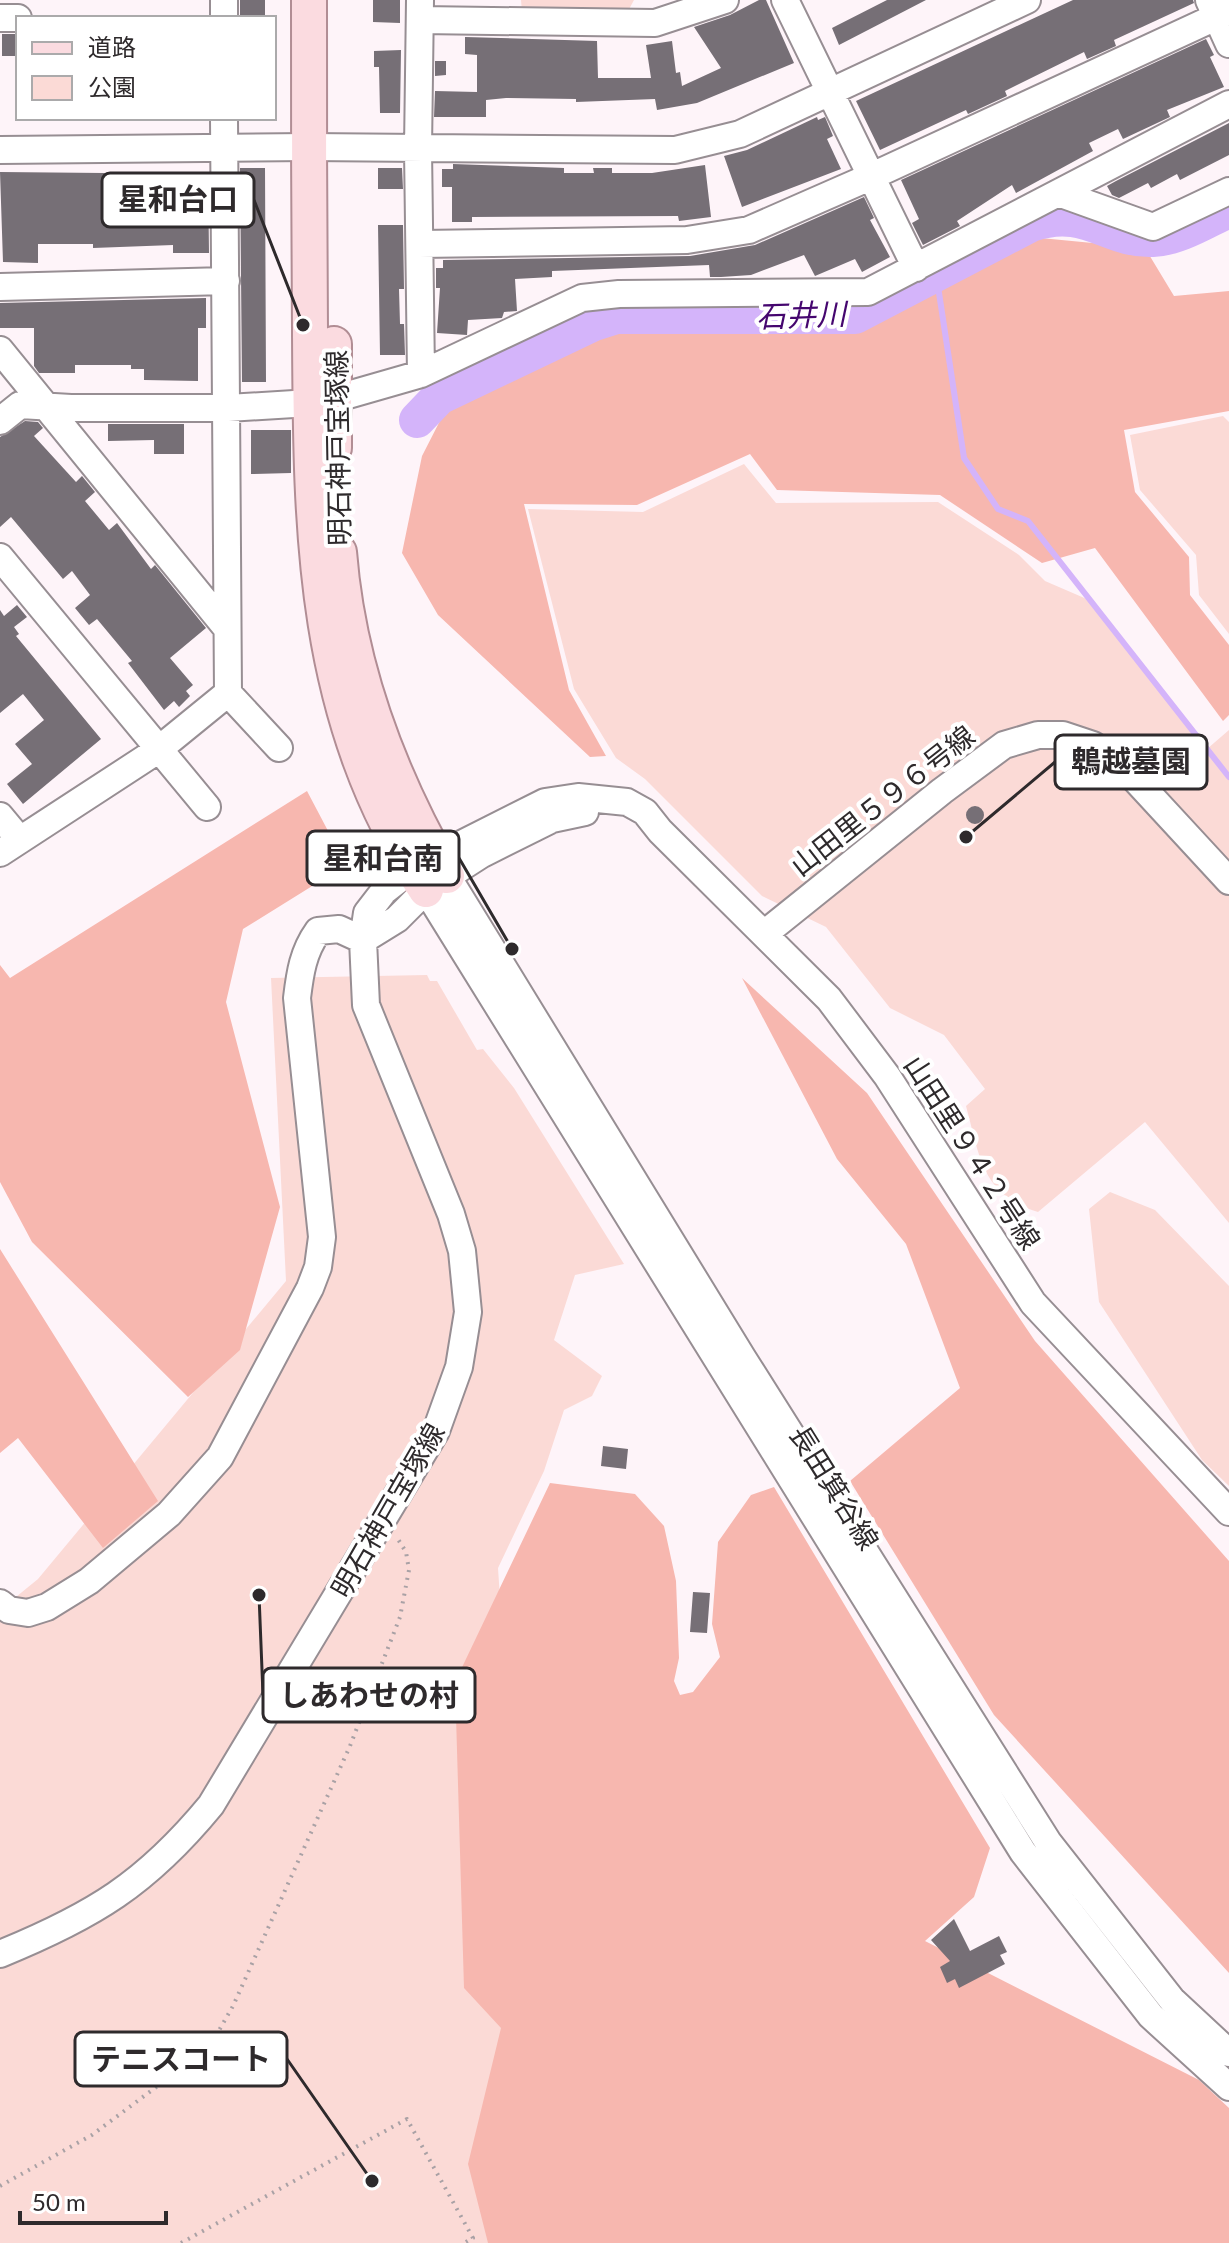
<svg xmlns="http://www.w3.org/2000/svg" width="1229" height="2243" viewBox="0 0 1229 2243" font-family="Lato,'Noto Sans JP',sans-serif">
<rect width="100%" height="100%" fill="#fef4f9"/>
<path fill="#fbdad6" d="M521 0H634L627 13 522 12Z
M1223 416 1229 422V634L1199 595 1196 555 1140 490 1130 435Z
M744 464 776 503 938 502 1019 555 1045 581 1089 600 1207 749 1229 730V1223L1145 1122 1038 1212C981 1194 980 1157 966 1106L985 1089 944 1035 890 1008 826 927 762 896 645 779 616 758 574 689 528 509 643 512Z
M427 975 430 981H437L477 1050 483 1049 514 1088 624 1264 575 1275 554 1340 602 1376 592 1396 564 1410 544 1471 498 1568 543 2243H0V1610L38 1579 286 1281 271 978Z
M1110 1192 1155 1210 1229 1286V1486L1202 1460 1099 1302 1089 1209Z"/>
<path fill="#f7b7af" d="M1030 237 1145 248 1174 296 1229 291V411L1124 430 1135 492 1189 557 1190 595 1229 645V715L1223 721 1095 548 1042 563 940 495 777 490 750 454 637 505 524 504 569 690 606 756 590 757 438 615 402 553 422 456 445 411 608 322 858 319Z
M307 791 346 865 243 929 226 1002 280 1207 240 1350 188 1397 32 1242 0 1182V965L10 978Z
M742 978 867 1093 1035 1341 1229 1561V1973L994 1715 850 1481 960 1388 906 1244 837 1159Z
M0 1249 158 1501 103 1548 18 1438 0 1453Z
M550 1483 635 1494 664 1526 676 1581 679 1658 674 1681 680 1695 693 1692 720 1657 712 1624 718 1542 751 1495 774 1487 990 1848 974 1897 925 1941 1199 2080 1229 2108V2243H488L468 2164 501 2028 464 1988 455 1682Z"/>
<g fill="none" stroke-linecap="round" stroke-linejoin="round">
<path stroke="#d4b4fa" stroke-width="6" d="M936 273 964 458 998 509 1028 521 1229 777"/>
<path stroke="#d4b4fa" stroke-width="36" d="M417 420 439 397 594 323 616 316H855L1031 224C1087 205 1107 241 1153 239 1179 238 1205 221 1229 210"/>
</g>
<path fill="#766f76" d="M240 0H265V18H240Z
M373 0H400V23L373 22Z
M759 0H766L794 63 697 103 657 110 655 99 576 102V99L506 98 486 100V117H434L435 91 477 92V55L465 54V37L597 41 598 78H651L646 45 672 41 676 73 680 72 682 86 721 68 694 27 730 15Z
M887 0H926L839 45 832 28Z
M1073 0H1193L1194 3 1114 40 1116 46 1087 59 1084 52 1005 91 1007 96 968 114 966 110 880 150 856 101Z
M2 34H18V56H2Z
M1206 39 1214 55 1210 57 1224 87 1167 110 1170 117 1123 139 1118 129 1089 143 1093 151 1016 193 1012 185 957 221 960 226 923 245 912 223 919 219 901 180Z
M401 50 400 113H380L379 67H374V51Z
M435 61H446V75L435 76Z
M817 117 818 120 825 117 828 124 833 136 827 139 841 169 742 207 724 156 747 150Z
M1229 123V155L1180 180 1177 174 1151 188 1148 183 1119 198 1112 195 1107 186 1116 181Z
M453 164 564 168V173H594L593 168H612V173H652L705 165 711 217 679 221 678 216 472 217V222H452V187H442V169H453Z
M240 168H265L266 382H242Z
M378 168H402L403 189H378Z
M0 172 208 174 209 253H173V245L93 248V244H38V263L3 262Z
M864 197 874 218 870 220 890 257 862 272 855 259 815 276 804 255 751 275 721 277H710L709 265 552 271V277L515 279 517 311 504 312 502 318 468 320 467 335 437 333 440 288H436V268H443V260L690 256 755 245Z
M378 225H403L404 289H399L400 324H404L405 355H380Z
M206 298V328H198V381L144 380V369H131V365H75V373H39L34 366V328H0V303Z
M25 421 38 422 43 428 34 436 76 482 82 476 95 492 85 501 109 530 117 523 151 569 155 565 206 628 170 658 193 685 186 691 190 696 179 707 174 701 164 710 128 663 132 661 97 619 89 625 75 608 90 595 72 571 63 579 11 517 0 527V437Z
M108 424H184V454H154V440L108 441Z
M251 430H291V473L251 474Z
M17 605 27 617 14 627 19 634 16 636 101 739 23 804 7 784 32 764 15 744 44 720 23 694 0 713V610L4 616Z
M966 815a9 9 0 1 1 18 0a9 9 0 1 1-18 0Z
M603 1446 628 1449 626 1469 601 1466Z
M693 1592 710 1593 707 1633 690 1632Z
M954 1919 970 1951 999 1936 1007 1952 1000 1955 1005 1964 959 1988 955 1979 947 1983 940 1967 950 1961 931 1940Z"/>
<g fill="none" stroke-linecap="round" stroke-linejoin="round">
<defs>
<path id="minor" d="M224 0V18
M420 0 418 149 421 374
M785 0 916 268
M1209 0 1229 44
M0 18H18
M421 20 655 23 725 0
M0 150 309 147 675 150 740 134 1027 0
M1061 194 1153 227 1229 191
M420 244 687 240 749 230 870 177 1229 11
M0 287 226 281
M0 350 225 626
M334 399 421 374 582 298 619 294 868 292 1229 104
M0 421 20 405 71 408H228L310 403
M0 557 207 807
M228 693 279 748
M0 816 20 840
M0 853 158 750 228 693 224 118
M447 876 742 1357 1048 1842 1172 2000 1229 2053
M426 890 1023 1852 1151 2016 1229 2087
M764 934 942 791 1004 745 1038 735H1063L1093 745 1120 763 1229 881
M363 940 397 919 426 890 482 854 552 819 585 812
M0 1603 9 1610 28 1613 47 1607 89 1581 169 1514 220 1457 310 1288 318 1267 322 1237 297 998C300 973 303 952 318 931L339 929 363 940
M0 1954C93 1916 146 1884 211 1805L436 1431 459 1367 468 1312 462 1251 451 1214 366 1005 363 940 367 913 384 891 412 869 545 802 578 797 627 802 645 812 660 831 829 999 887 1076 1033 1303 1229 1512"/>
<path id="major" d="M309 0C309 111 309 221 310 332 311 531 311 718 426 890
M334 344V448
M339 552C348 667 390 777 447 876"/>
</defs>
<use href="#minor" stroke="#978e93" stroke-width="30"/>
<use href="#major" stroke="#b18d94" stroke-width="38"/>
<path stroke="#a9a1a5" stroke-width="4" stroke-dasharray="2 6" stroke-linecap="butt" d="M0 2186 92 2135 195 2058 214 2039 233 2006 350 1746 400 1617 409 1570 406 1552 396 1536
M181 2243 407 2119 473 2238 464 2243"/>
<use href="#minor" stroke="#fff" stroke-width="26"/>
<use href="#major" stroke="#fbdbe0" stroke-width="34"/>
</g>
<g text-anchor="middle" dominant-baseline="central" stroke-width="8" stroke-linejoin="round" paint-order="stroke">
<g font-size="28" fill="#2e2a2c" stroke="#fff">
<text transform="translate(337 448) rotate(-91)">明石神戸宝塚線</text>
<text transform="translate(882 800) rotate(-38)">山田里５９６号線</text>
<text transform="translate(973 1152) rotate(57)">山田里９４２号線</text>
<text transform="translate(835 1487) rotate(58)">長田箕谷線</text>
<text transform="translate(387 1510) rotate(-60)">明石神戸宝塚線</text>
</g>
<g font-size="30" font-style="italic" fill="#45066f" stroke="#fff">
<text transform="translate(801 314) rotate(-2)">石井川</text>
</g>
</g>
<path fill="none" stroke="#2e2a2c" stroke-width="3" d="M303 325L254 200M966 837L1055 762M512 949L459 858M259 1595L263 1695M372 2181L287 2059"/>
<g fill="#2e2a2c" stroke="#fff" stroke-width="3">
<circle cx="303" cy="325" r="8"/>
<circle cx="966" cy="837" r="8"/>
<circle cx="512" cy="949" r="8"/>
<circle cx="259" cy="1595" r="8"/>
<circle cx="372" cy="2181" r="8"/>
</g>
<g fill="#fff" stroke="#2e2a2c" stroke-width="3">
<rect x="102" y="173" width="152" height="54" rx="8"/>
<rect x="1055" y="735" width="152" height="54" rx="8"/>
<rect x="307" y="831" width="152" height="54" rx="8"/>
<rect x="263" y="1668" width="212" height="54" rx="8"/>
<rect x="75" y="2032" width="212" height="54" rx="8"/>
</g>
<g font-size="30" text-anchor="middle" font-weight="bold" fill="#2e2a2c">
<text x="178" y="210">星和台口</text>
<text x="1131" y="772">鵯越墓園</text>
<text x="383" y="869">星和台南</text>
<text x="369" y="1706">しあわせの村</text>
<text x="181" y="2070">テニスコート</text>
</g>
<rect x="16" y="16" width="260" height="104" fill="#ffffff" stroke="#abaaab" stroke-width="2"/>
<rect x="32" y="42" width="40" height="12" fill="#fbdbe0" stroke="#abaaab" stroke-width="2"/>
<text x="88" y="56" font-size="24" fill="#2e2a2c">道路</text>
<rect x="32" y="76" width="40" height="24" fill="#fbdad6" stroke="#abaaab" stroke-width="2"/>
<text x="88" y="96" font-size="24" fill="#2e2a2c">公園</text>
<path d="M20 2211v12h146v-12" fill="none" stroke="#2e2a2c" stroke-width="4"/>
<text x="32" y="2211" font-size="24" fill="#2e2a2c" stroke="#ffffff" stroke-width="6" paint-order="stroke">50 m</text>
</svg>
